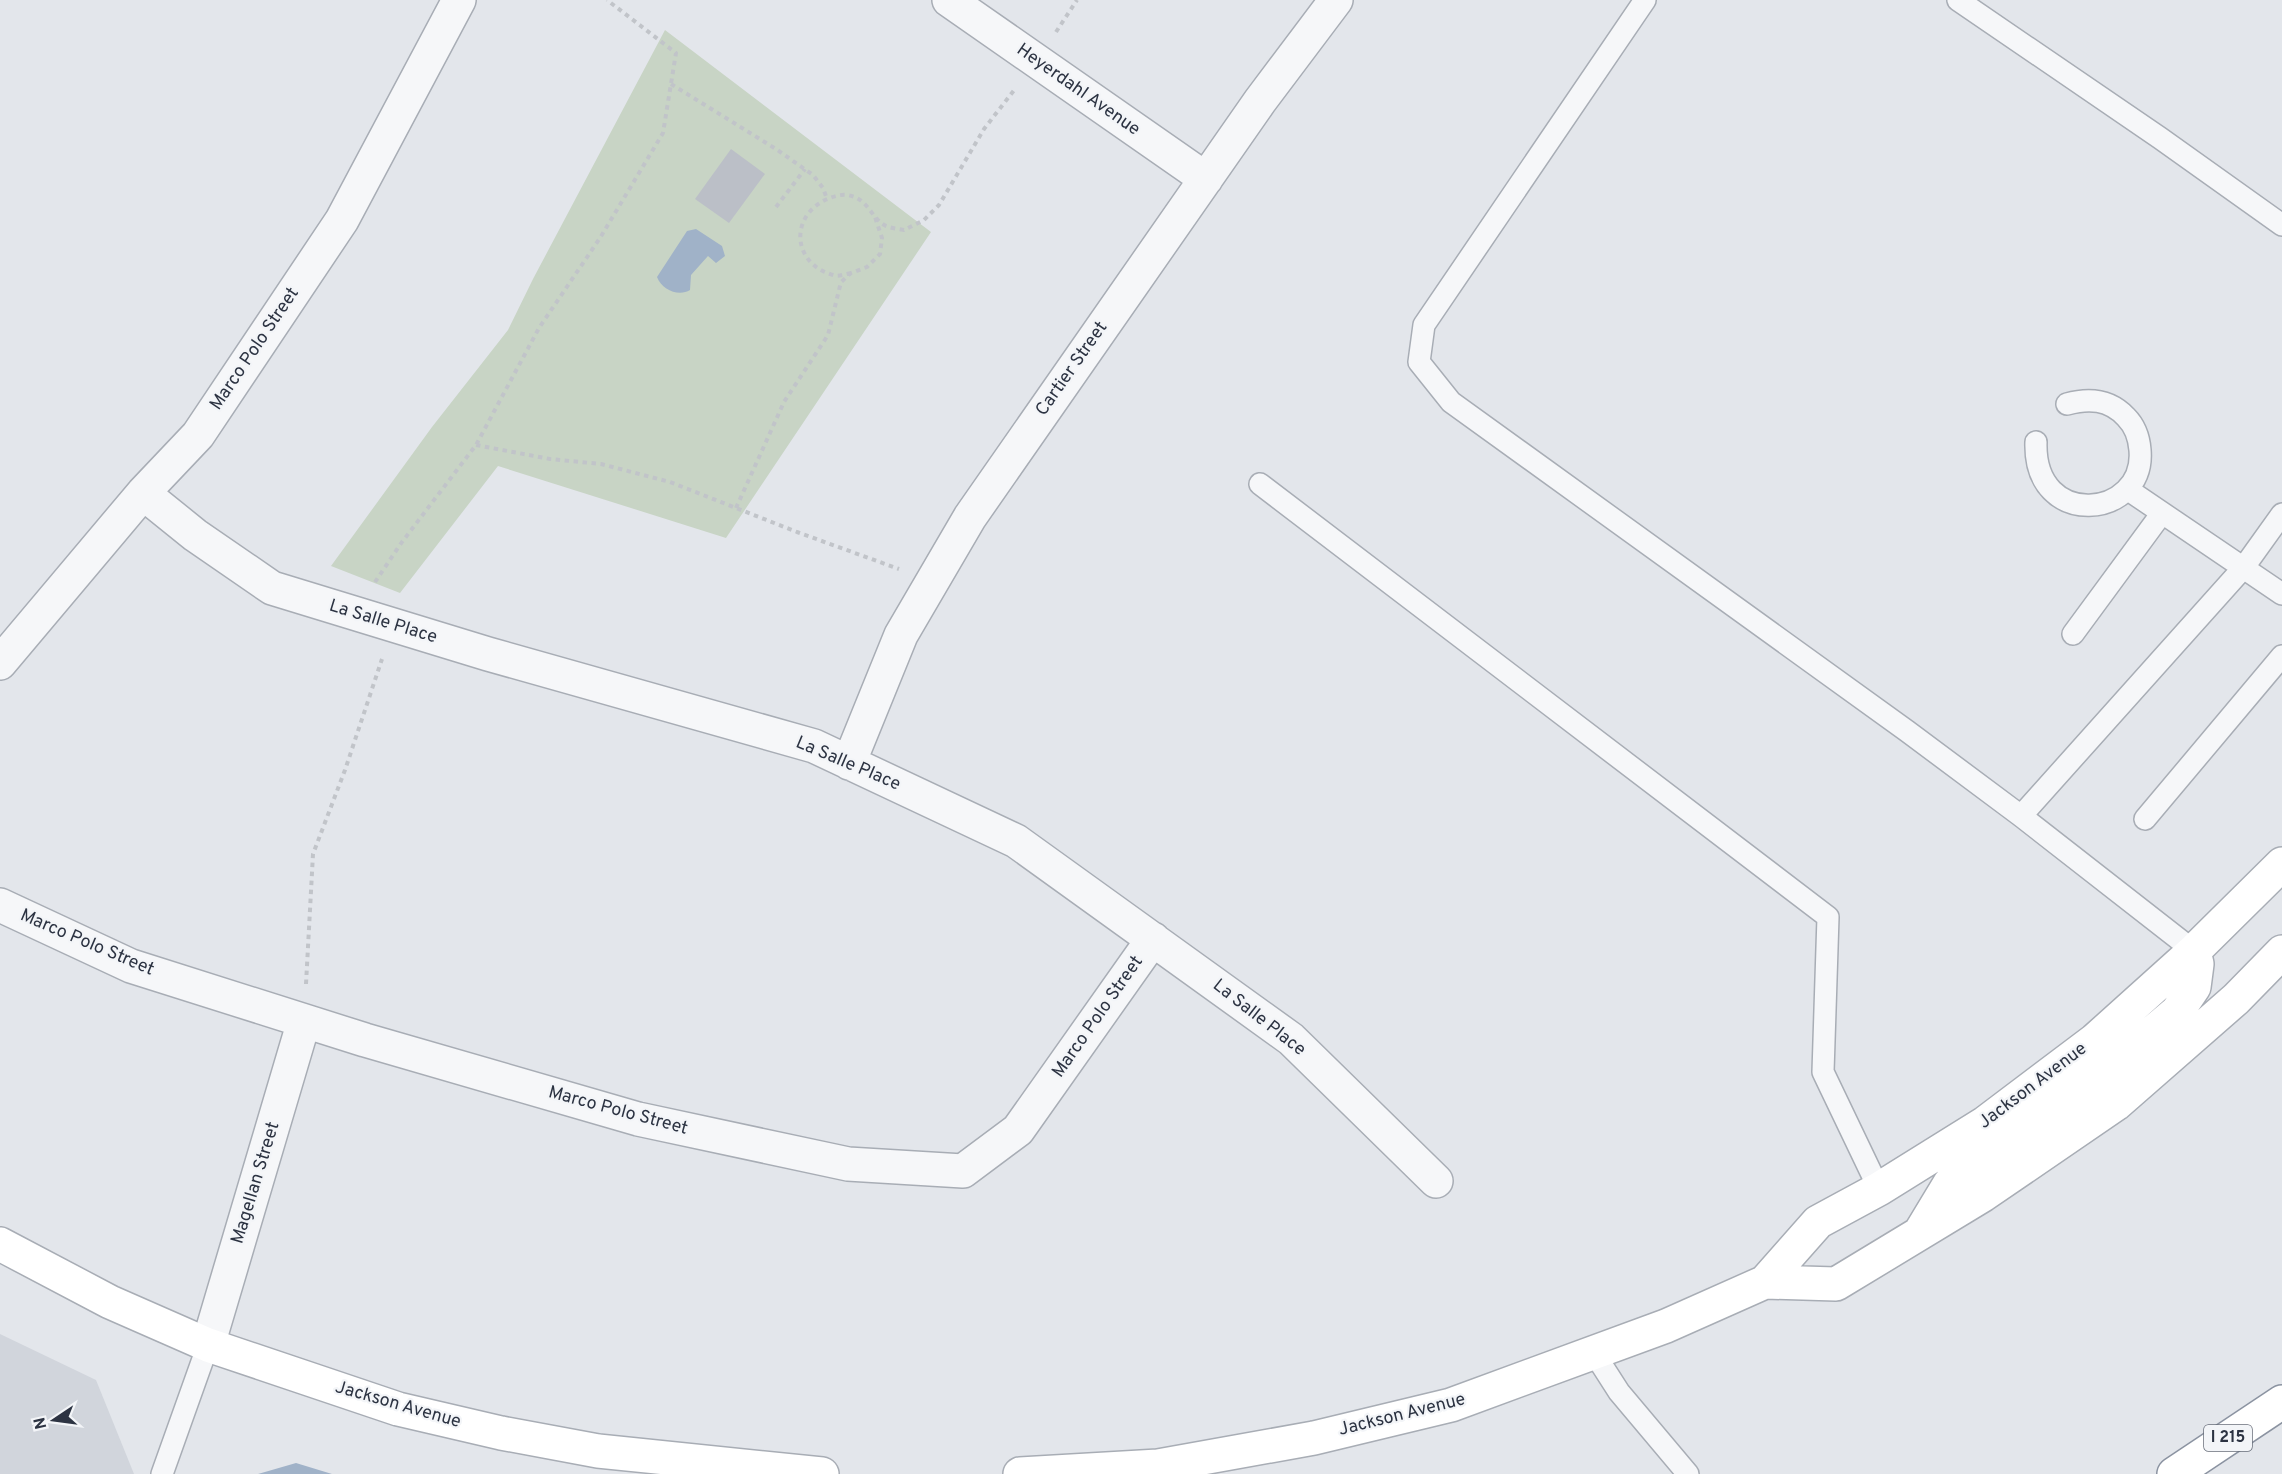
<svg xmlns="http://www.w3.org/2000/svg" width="2282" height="1474" viewBox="0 0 2282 1474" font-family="Overpass,sans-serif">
<rect width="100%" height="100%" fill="#e3e6eb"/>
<path fill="#d1d5dc" d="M0 1334 96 1380 134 1474H0Z"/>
<path fill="#c8d4c5" d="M665 30 931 232 726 538 498 466 400 593 331 566 432 427 508 330 533 279Z"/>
<path fill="#a0b2c8" d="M696 229 722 246 725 256 716 263 708 256 691 275 690 290C679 297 662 290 657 277L687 231Z
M296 1463 332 1474H258Z"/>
<path fill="#bbbfc7" d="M731 149 765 174 729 223 695 199Z"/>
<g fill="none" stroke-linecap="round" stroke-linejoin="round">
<defs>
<path id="service" d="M1645 0 1424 325 1419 362 1451 402 1907 731 2021 816 2194 951
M1958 0 2160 138 2282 225
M2036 442C2033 531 2146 519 2140 450 2139 437 2135 426 2126 417 2109 399 2089 398 2067 404
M1260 484 1828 917 1823 1072 1879 1189
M2127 489 2282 594
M2073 634 2162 513
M2021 816 2244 567 2282 514
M2145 819 2282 656
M1594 1353 1619 1392 1688 1474
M162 1474 208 1345"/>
<path id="minor" d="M949 0 1206 179
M143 493 195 535 272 588 488 654 814 746 1016 841 1291 1039 1436 1181
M0 663 143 493 198 435 342 220 459 0
M849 763 901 635 970 517 1260 101 1336 0
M0 905 131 966 365 1040 638 1119 848 1164 963 1171 1018 1130 1153 939
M208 1345 304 1021"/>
<path id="secondary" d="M1921 1231 1950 1183 2003 1149 2115 1064 2177 1012 2194 987 2197 964 2194 951
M0 1244 110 1302 208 1345 398 1409 501 1433 598 1451 822 1474
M1765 1282 1836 1284 1983 1195 2116 1104 2236 999 2282 952
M1020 1474 1158 1466 1314 1438 1451 1405 1666 1326 1765 1282 1818 1222 1879 1189 1985 1123 2095 1040 2194 951 2282 864"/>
<path id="motorway" d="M2174 1474 2282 1402"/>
</defs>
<use href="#service" stroke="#a8adb5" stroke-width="24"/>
<use href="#minor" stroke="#a8adb5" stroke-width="36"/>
<use href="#secondary" stroke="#a8adb5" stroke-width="36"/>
<use href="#motorway" stroke="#8b93a1" stroke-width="36"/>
<path stroke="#c1c4c9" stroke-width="4" stroke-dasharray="4.5 4.5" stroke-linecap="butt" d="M1056 32 1077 0
M671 84 776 149 813 175 823 188 827 199
M776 207 805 169
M851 273C845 274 838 277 833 275 793 264 789 218 825 200 832 197 840 194 847 195 869 198 870 218 886 226 891 228 898 229 904 230L924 220 939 205 984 129 1015 89
M476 445 550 459 601 464 670 482 797 532 899 569
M736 508 784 402 828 335 841 282 851 273 867 267 880 254 882 238 875 217
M375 582 402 542 476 445 539 328 600 238 663 133 676 53 607 0
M306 984 313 854 345 770 382 659"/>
<use href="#service" stroke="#f6f7f9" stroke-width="21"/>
<use href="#minor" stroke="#f6f7f9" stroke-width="33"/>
<use href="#secondary" stroke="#fff" stroke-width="33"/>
<use href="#motorway" stroke="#fff" stroke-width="33"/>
</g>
<g text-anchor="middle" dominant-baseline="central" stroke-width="4.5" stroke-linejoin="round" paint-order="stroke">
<rect fill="#f3f5f8" stroke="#686d79" stroke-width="1.5" x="2204" y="1425" width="48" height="26" rx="4.5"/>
<g font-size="16" font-weight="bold" fill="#2c3342">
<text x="2228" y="1438">I 215</text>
</g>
<g font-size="18" fill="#2c3342" stroke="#f3f5f8">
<text transform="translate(1078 90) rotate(35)">Heyerdahl Avenue</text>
<text transform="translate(255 349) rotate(-56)">Marco Polo Street</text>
<text transform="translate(1072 369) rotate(-55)">Cartier Street</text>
<text transform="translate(383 622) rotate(17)">La Salle Place</text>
<text transform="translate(848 764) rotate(23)">La Salle Place</text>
<text transform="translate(87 943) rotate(23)">Marco Polo Street</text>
<text transform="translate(1098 1017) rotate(-55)">Marco Polo Street</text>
<text transform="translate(1259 1018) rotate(38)">La Salle Place</text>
<text transform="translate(2033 1086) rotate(-37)">Jackson Avenue</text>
<text transform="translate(618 1111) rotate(15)">Marco Polo Street</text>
<text transform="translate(256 1183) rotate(-73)">Magellan Street</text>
<text transform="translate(398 1405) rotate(16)">Jackson Avenue</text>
<text transform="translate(1402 1415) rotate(-14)">Jackson Avenue</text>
</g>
</g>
<g transform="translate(54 1420) rotate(257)" stroke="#f3f5f8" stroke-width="4.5" paint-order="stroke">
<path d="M0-4.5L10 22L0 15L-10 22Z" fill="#2c3342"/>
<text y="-9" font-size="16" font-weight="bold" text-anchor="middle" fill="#2c3342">N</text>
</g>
</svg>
